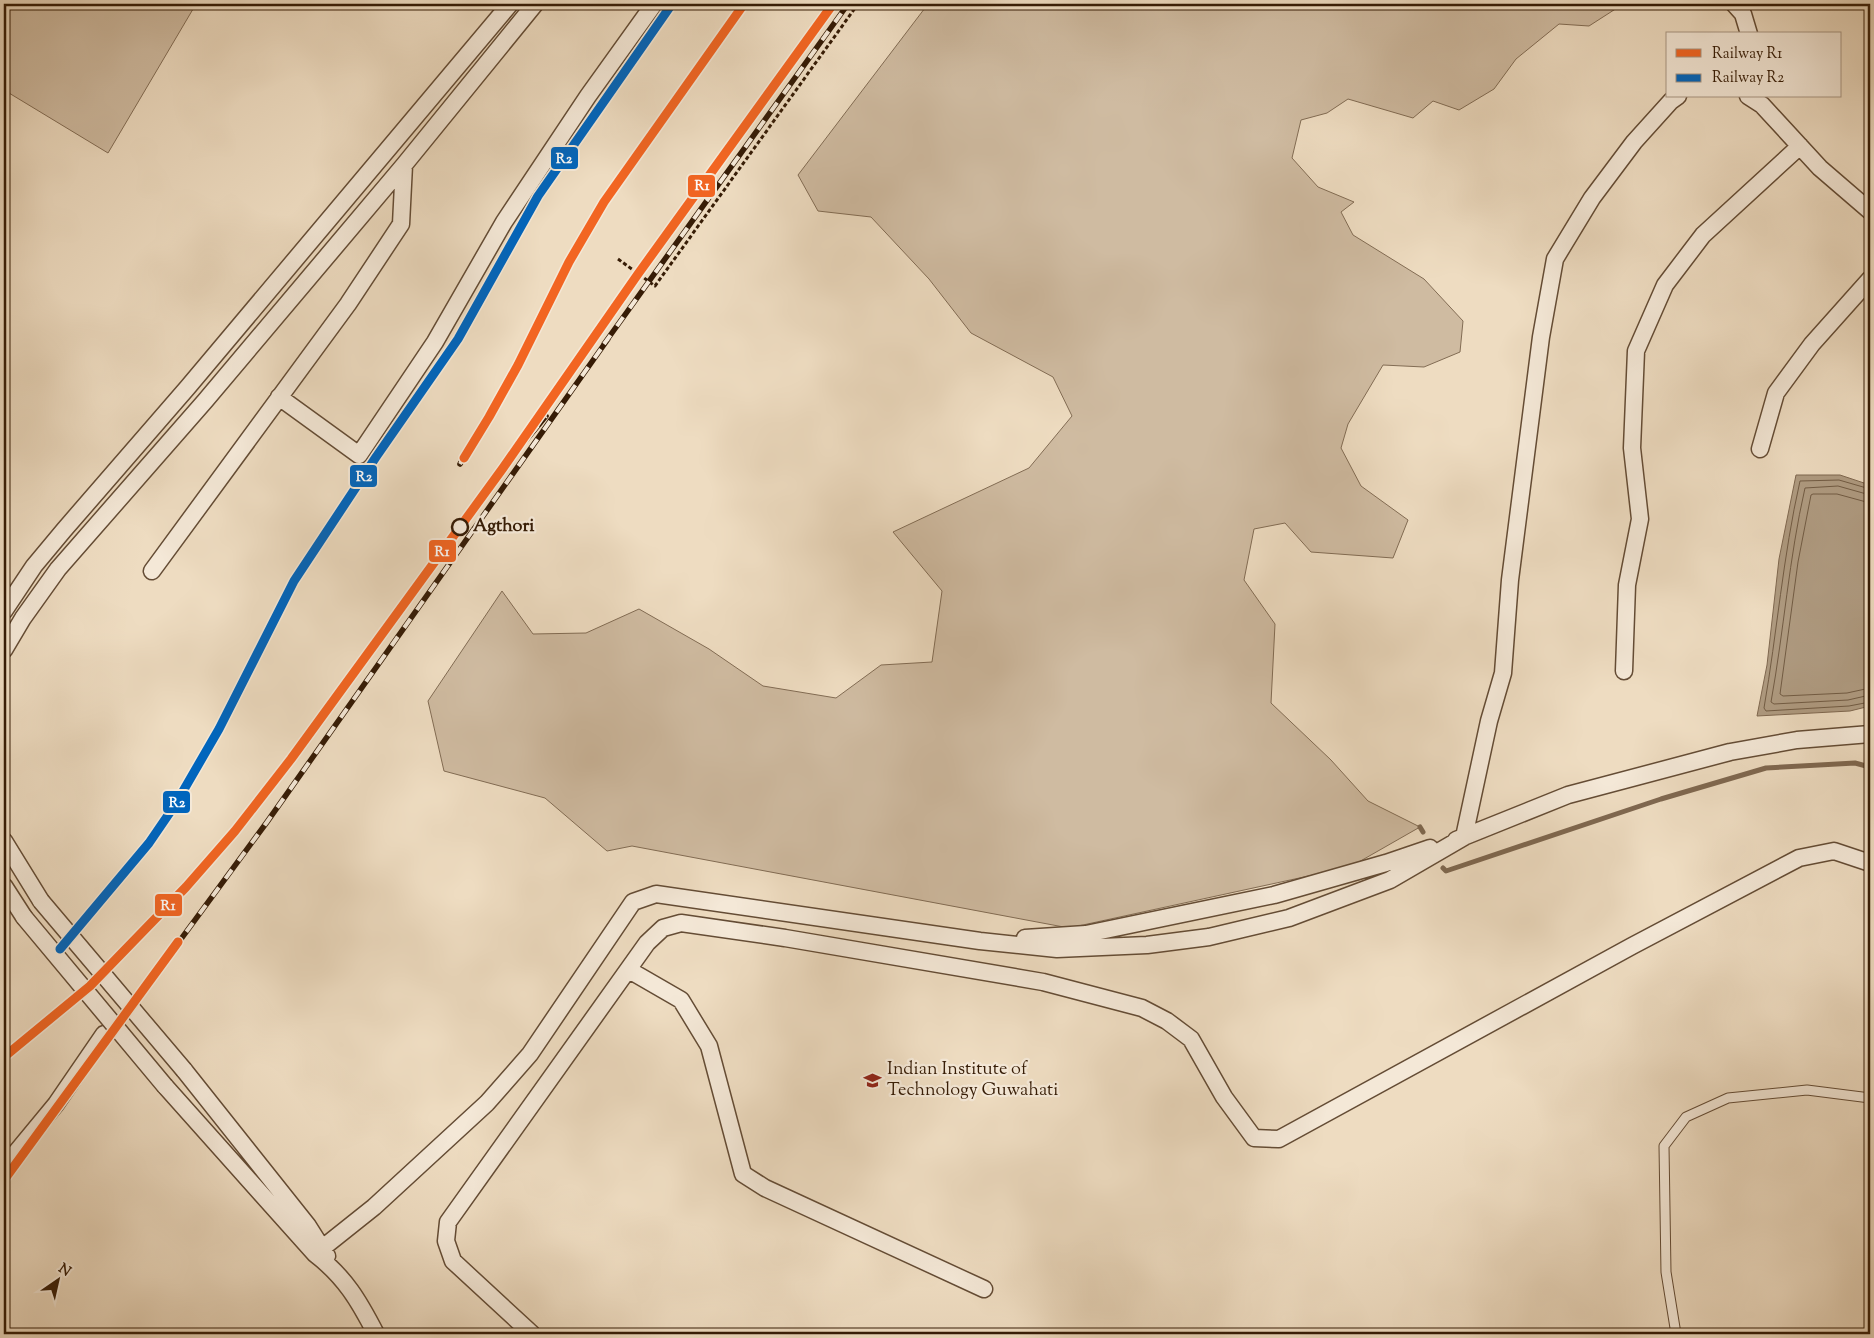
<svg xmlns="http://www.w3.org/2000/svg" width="1874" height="1338" viewBox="0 0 1874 1338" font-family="'Sorts Mill Goudy',serif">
<rect width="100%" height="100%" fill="#eedcc1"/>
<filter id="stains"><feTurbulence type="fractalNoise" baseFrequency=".004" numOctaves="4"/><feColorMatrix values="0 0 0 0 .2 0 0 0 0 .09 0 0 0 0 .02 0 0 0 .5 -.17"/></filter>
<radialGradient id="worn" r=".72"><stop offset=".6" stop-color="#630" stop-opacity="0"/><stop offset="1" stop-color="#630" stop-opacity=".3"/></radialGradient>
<path fill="#cfbba1" stroke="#826c54" d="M4 4H196L108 153 4 90Z
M928 4H1615L1617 8 1589 26 1559 24 1516 59 1494 89 1459 110 1433 101 1413 118 1348 99 1327 113 1301 120 1292 158 1318 187 1354 202 1341 212 1353 235 1424 279 1463 321 1460 352 1424 367 1383 365 1348 424 1341 448 1361 486 1408 520 1393 558 1311 552 1285 523 1254 529 1244 580 1275 624 1271 703 1331 760 1368 801 1420 827 1350 867 1069 928 632 846 607 851 545 798 444 771 428 701 502 591 533 634 586 633 639 609 709 649 763 686 836 698 881 665 932 662 942 591 893 532 1029 468 1072 416 1053 377 971 333 929 279 871 217 818 211 798 175Z"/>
<path fill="#af9b81" stroke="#7f6850" d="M1796 475H1840L1870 485V706L1850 711 1757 716 1767 665 1779 559Z"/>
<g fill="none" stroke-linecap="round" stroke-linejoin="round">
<path stroke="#725c44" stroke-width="1" d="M1870 489 1839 480 1800 481C1783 556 1777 633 1764 708L1766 711 1849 706 1870 702
M1870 495 1838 486 1805 488C1789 558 1784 630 1771 702L1774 704 1848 700 1870 695
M1870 503 1837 494H1813L1811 495 1798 562 1780 694 1783 696 1847 693 1870 688"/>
<path stroke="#7f6850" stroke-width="5" d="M1420 827 1423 832
M1443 868 1446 871 1661 799 1766 768 1855 763 1870 767"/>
<defs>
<path id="lane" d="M1676 1334 1666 1272 1664 1146 1686 1117 1728 1098 1807 1090 1870 1098"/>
<path id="street" d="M1734 4 1743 14 1749 34
M1748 96 1762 105 1820 168 1870 211
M279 397 359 455 435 342 504 222 588 96 654 4
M1760 449 1776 393 1812 344 1870 279
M152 571 348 304 401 224 404 165
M4 611 34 566 64 530 188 387 510 4
M4 650 23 618 58 569 205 401 404 165 535 4
M1624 671 1627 585 1640 519 1632 448 1636 351 1665 285 1703 235 1800 146
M1456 840 1568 795 1730 752 1797 740 1870 734
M4 841 41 901
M4 886 24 917
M1025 938 1086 934 1274 895 1386 863 1430 848
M629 970 681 1000 709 1046 743 1174 765 1188 984 1289
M184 1070 308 1226 327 1256
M165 1086 315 1254C345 1277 359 1301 376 1334
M4 1167 56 1104 104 1034
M315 1254 374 1207 487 1103 530 1054 633 902 656 894 980 941 1057 949 1147 945 1209 937 1289 918 1390 880 1464 837 1489 721 1503 673 1510 580 1541 337 1555 259 1592 198 1634 142 1671 101 1678 96
M532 1334 453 1261 446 1241 448 1222 647 943 663 928 681 923 785 938 1043 982 1142 1008 1167 1021 1191 1039 1224 1097 1254 1138 1279 1139 1632 946 1799 858 1834 851 1870 863"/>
</defs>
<use href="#lane" stroke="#644c35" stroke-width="11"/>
<use href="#street" stroke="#644c35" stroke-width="19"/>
<path stroke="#361c06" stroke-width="3" stroke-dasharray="4 2.5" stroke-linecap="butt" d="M618 259 655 286 858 4"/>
<use href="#lane" stroke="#f4e8d7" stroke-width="9"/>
<use href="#street" stroke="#f4e8d7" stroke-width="16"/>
<defs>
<path id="rail" d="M604 344 848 4
M460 464 489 417 518 365 569 262 604 202 744 4
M503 468 546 416
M60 949 149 843 175 805 219 729 294 581 376 457 458 339 538 196 672 4
M4 1180 267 822 608 339"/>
</defs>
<use href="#rail" stroke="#361c06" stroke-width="5.5"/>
<use href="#rail" stroke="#f4e8d7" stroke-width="4" stroke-dasharray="11" stroke-linecap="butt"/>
<defs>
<path id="street-bridge" d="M41 901 184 1070
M24 917 165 1086"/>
</defs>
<use href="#street-bridge" stroke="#644c35" stroke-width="19" stroke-linecap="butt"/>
<use href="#street-bridge" stroke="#f4e8d7" stroke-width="16"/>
<defs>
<path id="rail-1" d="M464 458 489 417 518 365 569 262 604 202 744 4
M4 1057 90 986 186 887 235 831 291 759 503 468 638 274 833 4
M4 1180 178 942"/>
<path id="rail-2" d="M60 949 149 843 175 805 219 729 294 581 376 457 458 339 538 196 672 4"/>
</defs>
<use href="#rail-1" stroke="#f4e8d7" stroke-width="12"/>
<use href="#rail-2" stroke="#f4e8d7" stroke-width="12"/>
<use href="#rail-1" stroke="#f26522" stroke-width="9"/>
<use href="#rail-2" stroke="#0065bd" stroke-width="9"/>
</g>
<defs>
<symbol id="university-bare" viewBox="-9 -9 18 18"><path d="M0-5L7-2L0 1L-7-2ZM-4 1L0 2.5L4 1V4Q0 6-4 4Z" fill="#8f2418" stroke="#f4e8d7" stroke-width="2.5" paint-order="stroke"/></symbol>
</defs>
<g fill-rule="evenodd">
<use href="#university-bare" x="860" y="1068" width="25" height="25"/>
</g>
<circle fill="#f4e8d7" stroke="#361c06" stroke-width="2.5" cx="460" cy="527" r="8"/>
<g text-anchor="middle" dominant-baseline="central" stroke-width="4.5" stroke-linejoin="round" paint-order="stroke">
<g font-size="18" font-weight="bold" fill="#361c06" stroke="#f4e8d7" text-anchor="start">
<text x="473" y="527">Agthori</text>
</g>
<g font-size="18" fill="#361c06" stroke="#f4e8d7" text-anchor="start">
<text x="887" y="1070">Indian Institute of<tspan x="887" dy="21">Technology Guwahati</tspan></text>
</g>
</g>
<g stroke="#f4e8d7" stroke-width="2">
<rect x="550" y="146" width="29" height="24" rx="5" fill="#0065bd"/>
<rect x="687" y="174" width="29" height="24" rx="5" fill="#f26522"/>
<rect x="349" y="464" width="29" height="24" rx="5" fill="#0065bd"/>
<rect x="428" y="539" width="29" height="24" rx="5" fill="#f26522"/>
<rect x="162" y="790" width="29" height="24" rx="5" fill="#0065bd"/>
<rect x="154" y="893" width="29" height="24" rx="5" fill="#f26522"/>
</g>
<g font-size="14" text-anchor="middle" font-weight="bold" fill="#fff">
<text x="564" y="163">R2</text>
<text x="702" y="190">R1</text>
<text x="364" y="481">R2</text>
<text x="442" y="556">R1</text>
<text x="177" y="807">R2</text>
<text x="168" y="910">R1</text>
</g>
<rect width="1874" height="1338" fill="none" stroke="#eedcc1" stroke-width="20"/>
<rect x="5" y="5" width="1864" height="1328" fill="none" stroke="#361c06" stroke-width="2.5"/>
<rect x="10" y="10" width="1854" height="1318" fill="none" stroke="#361c06"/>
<rect x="1666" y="32" width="175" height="65" fill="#f4e8d7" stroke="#a89683"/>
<rect x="1676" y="49" width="25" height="8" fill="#f26522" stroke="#a89683"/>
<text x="1712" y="58" font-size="15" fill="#361c06">Railway R1</text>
<rect x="1676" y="74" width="25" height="8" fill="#0065bd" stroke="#a89683"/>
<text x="1712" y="82" font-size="15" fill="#361c06">Railway R2</text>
<g transform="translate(58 1280) rotate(34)" stroke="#f4e8d7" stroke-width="4" paint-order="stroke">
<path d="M0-4L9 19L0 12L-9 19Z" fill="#361c06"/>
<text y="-8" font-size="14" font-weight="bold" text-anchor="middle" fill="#361c06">N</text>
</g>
<rect width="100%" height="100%" filter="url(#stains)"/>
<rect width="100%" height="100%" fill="url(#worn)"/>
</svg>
